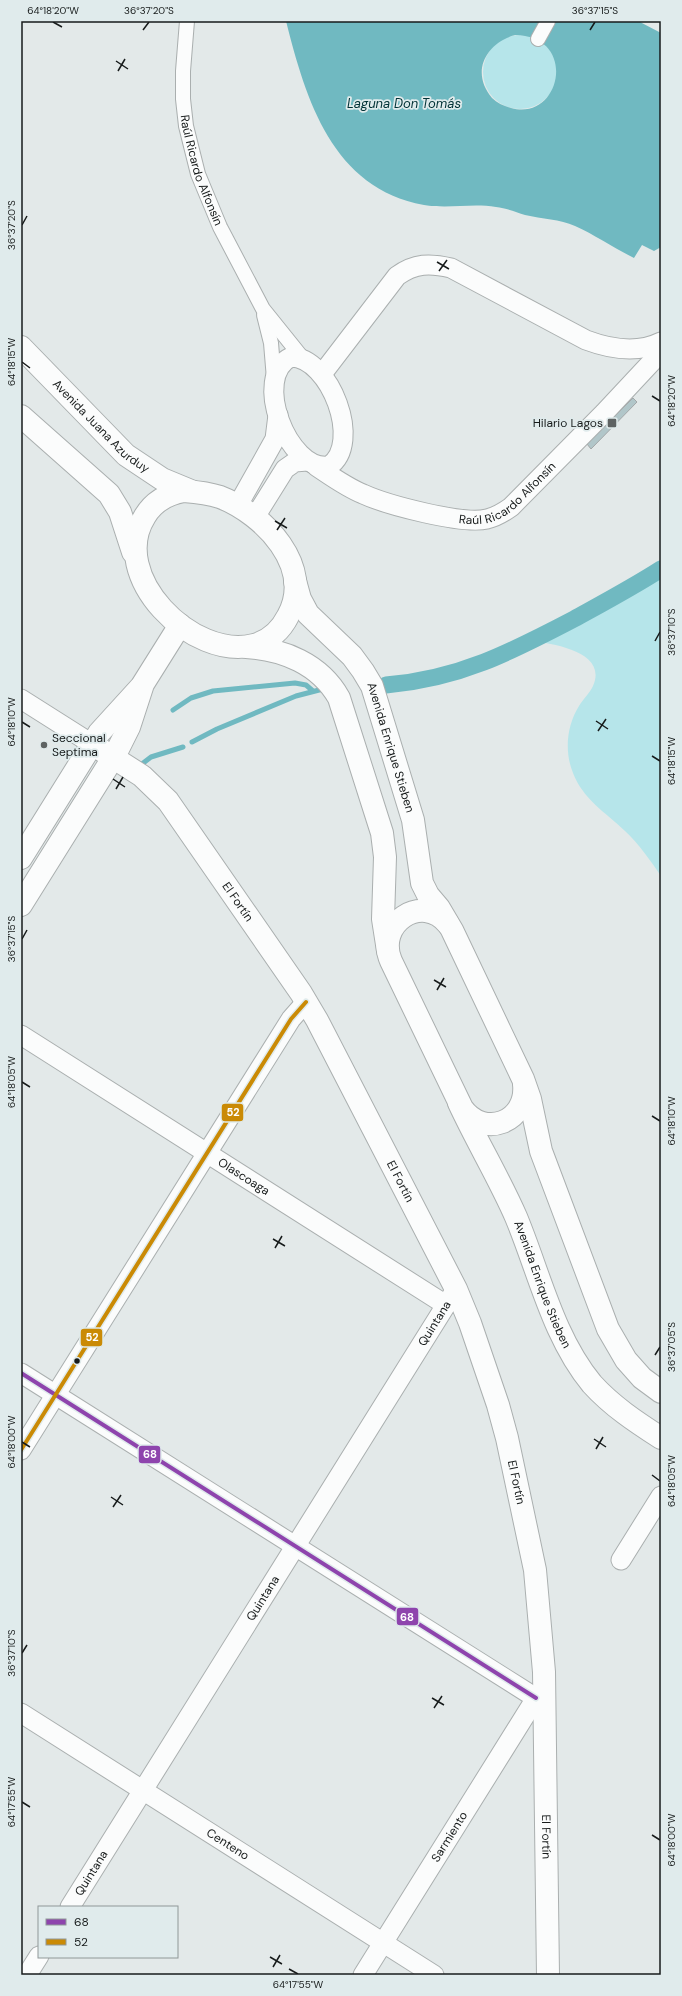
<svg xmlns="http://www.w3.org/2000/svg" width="682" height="1996" viewBox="0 0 682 1996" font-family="'DM Sans',sans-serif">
<rect width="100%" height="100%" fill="#e3e9e9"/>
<path fill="#b6e5ea" d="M483 72a37 37 0 1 1 74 0a37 37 0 1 1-74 0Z
M661 569V876C650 860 639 844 625 831 605 812 583 799 573 773 564 751 567 725 579 706 583 699 590 693 593 686 608 652 554 644 533 641L624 592Z"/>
<path fill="#70b9c1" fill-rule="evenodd" d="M286 21H638L661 33V247L654 251 642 245 634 258C614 248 595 235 575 226 560 219 542 219 525 215 516 212 506 208 496 207 472 203 449 209 424 205 332 188 306 100 286 21ZM515 35C579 36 561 122 511 108 504 106 497 103 492 98 470 72 486 43 515 35Z"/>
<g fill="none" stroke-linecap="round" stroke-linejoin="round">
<path stroke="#70b9c1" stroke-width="5" d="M173 710 191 698 213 691 295 683 306 685 313 691
M192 742 217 729 296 696 323 689
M138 767 151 757 183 747"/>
<path stroke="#70b9c1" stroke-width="17" d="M386 685C459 679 511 652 574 619 603 603 633 587 661 569"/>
</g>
<path fill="#b1c6c9" stroke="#a3a7a8" d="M633 398 637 402 591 449 587 444Z"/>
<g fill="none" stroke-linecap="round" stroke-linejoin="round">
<defs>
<g id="pedestrian">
<path id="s1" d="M187 21 183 71V99L186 126 198 174 220 227 263 309 304 360"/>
<path d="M538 39 548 21"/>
<path d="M264 315 271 343 274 379"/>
</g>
<g id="minor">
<path d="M291 357C330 357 363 444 329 466 288 472 251 376 291 357Z"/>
<path d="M322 374 397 276C415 263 430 263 451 268L586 340C610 349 637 354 661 342"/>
<path id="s2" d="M316 466C331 476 346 487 363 494 387 505 463 525 487 519 496 517 504 512 511 507L604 413 661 352"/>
<path d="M238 505 275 439 278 415"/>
<path d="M255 517 285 469 295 462 307 461"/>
<path d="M21 699 92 744"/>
<path id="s3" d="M21 1035 446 1305"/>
<path d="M21 1373 536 1698"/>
<path d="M21 1450 291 1019 306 1002"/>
<path d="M621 1560 661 1496"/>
<path id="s4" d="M21 1713 434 1975"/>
<path id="s5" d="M70 1907 456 1289"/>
<path d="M27 1975 39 1956"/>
<path id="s6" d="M363 1975 536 1698"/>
</g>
<g id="tertiary">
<path id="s7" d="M92 744 142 776 168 801 301 993 317 1020 456 1289 470 1323 498 1405 507 1438 535 1570 544 1672 548 1975"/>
</g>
<g id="secondary">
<path id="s8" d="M21 347 126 455 162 479 191 491"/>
<path d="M21 416 109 494 120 512 133 552"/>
<path d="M184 491C197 492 208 493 220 497 264 514 315 567 288 616 281 630 269 641 254 645 193 661 107 576 145 516 154 501 167 494 184 491Z"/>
<path id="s9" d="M295 581 300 599 308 614 352 656 363 671 372 686 413 820 422 883 428 895 439 908 452 930 523 1079 530 1099 541 1151 608 1329 626 1360 642 1378 661 1392"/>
<path d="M246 647C283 649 320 664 339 698L382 833 385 857 383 919 388 951"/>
<path d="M21 858 99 733 140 688"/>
<path d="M21 905 116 753 129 727 143 684 180 625"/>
<path d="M448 924C422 892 375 924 391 961L462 1108C484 1139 528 1122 524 1084"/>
<path id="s10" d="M459 1103C477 1142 499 1178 516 1217 539 1272 553 1337 592 1384 612 1406 636 1422 661 1438"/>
</g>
</defs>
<use href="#pedestrian" stroke="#aaafaf" stroke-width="16"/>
<use href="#minor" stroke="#aaafaf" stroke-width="21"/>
<use href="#tertiary" stroke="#aaafaf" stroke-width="24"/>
<use href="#secondary" stroke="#aaafaf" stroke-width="24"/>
<use href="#pedestrian" stroke="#fbfcfc" stroke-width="14"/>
<use href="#minor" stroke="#fbfcfc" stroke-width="19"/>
<use href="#tertiary" stroke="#fbfcfc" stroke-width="22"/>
<use href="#secondary" stroke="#fbfcfc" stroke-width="22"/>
<defs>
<path id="bus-1" d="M21 1373 536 1698"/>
<path id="bus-2" d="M21 1450 291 1019 306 1002"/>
</defs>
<use href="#bus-1" stroke="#e0ebec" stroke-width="7"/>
<use href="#bus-2" stroke="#e0ebec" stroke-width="7"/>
<use href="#bus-1" stroke="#8e44ad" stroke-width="4"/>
<use href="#bus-2" stroke="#ca8a05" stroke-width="4"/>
</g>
<path fill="none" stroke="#171b1b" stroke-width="1.5" d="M53 22 62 27M143 30 149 22M590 30 595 22M116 61 128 69M118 71 125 59M22 225 27 216M437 262 449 269M439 271 447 260M22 362 30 368M652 396 660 401M275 521 287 528M277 530 285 518M655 641 660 632M596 721 608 729M22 722 30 727M598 731 606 719M652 756 660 761M113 779 125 787M116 789 123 777M22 939 27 930M434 980 446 987M437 990 444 978M22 1082 30 1087M652 1116 660 1121M273 1239 285 1246M275 1248 282 1236M655 1355 660 1347M594 1439 606 1447M22 1442 30 1447M596 1449 603 1437M652 1475 660 1481M111 1497 123 1505M113 1507 121 1495M22 1653 27 1645M432 1698 444 1705M434 1708 442 1696M22 1802 30 1807M652 1835 660 1840M270 1957 282 1964M273 1967 280 1955M289 1969 298 1974"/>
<g fill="#5e6363" stroke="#e0ebec" stroke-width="1.5">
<rect x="607" y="418" width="10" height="10" rx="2"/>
<circle cx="44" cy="745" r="4"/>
</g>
<circle fill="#171b1b" stroke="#e0ebec" stroke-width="1.5" cx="77" cy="1361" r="3.5"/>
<g text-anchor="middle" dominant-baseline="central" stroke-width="3.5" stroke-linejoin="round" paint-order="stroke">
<g font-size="12" fill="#171b1b" stroke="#e0ebec">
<text stroke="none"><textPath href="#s1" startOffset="152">Raúl Ricardo Alfonsín</textPath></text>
<text stroke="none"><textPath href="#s8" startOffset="113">Avenida Juana Azurduy</textPath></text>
<text stroke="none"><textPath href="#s2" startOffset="212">Raúl Ricardo Alfonsín</textPath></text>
<text stroke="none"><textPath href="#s9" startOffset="197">Avenida Enrique Stieben</textPath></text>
<text stroke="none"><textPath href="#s7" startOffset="218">El Fortín</textPath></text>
<text stroke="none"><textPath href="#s3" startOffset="264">Olascoaga</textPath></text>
<text stroke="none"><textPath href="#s7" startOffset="542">El Fortín</textPath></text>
<text stroke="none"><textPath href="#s10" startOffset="200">Avenida Enrique Stieben</textPath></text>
<text stroke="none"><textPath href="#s5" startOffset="688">Quintana</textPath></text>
<text stroke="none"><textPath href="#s7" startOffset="866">El Fortín</textPath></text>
<text stroke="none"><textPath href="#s5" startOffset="364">Quintana</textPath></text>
<text stroke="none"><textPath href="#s7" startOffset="1223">El Fortín</textPath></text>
<text stroke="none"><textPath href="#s6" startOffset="163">Sarmiento</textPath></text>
<text stroke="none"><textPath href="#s4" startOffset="245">Centeno</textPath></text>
<text stroke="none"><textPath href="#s5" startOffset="40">Quintana</textPath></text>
</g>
<g font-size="12" fill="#171b1b" stroke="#e0ebec" text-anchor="end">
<text x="603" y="423">Hilario Lagos</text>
<text x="52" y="738" text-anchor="start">Seccional<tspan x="52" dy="14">Septima</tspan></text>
</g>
<g font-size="13" font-style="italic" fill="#003236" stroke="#e0ebec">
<text x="404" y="103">Laguna Don Tomás</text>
</g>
</g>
<g stroke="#e0ebec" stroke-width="1.5">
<rect x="221" y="1103" width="23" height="19" rx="4" fill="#ca8a05"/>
<rect x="80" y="1328" width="23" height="19" rx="4" fill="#ca8a05"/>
<rect x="138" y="1445" width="23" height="19" rx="4" fill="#8e44ad"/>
<rect x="396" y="1607" width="23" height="19" rx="4" fill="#8e44ad"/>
</g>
<g font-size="11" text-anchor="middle" font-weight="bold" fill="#fff">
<text x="233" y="1116">52</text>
<text x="92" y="1341">52</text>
<text x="150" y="1458">68</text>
<text x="407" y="1621">68</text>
</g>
<rect width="682" height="1996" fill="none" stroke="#e0ebec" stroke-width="44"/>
<rect x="38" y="1906" width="140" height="52" fill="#e0ebec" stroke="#909898"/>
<rect x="46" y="1919" width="20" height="6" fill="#8e44ad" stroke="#909898"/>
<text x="74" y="1926" font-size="12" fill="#171b1b">68</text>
<rect x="46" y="1939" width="20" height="6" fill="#ca8a05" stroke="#909898"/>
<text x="74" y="1946" font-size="12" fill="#171b1b">52</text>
<rect x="22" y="22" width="638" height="1952" fill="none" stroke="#171b1b" stroke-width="1.5"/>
<g font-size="10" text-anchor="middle" fill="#171b1b">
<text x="53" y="14">64°18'20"W</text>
<text x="149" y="14">36°37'20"S</text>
<text x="595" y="14">36°37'15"S</text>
<text transform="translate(11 225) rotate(-90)" y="4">36°37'20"S</text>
<text transform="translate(11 362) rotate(-90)" y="4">64°18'15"W</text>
<text transform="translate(671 401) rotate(-90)" y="4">64°18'20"W</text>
<text transform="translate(671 632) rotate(-90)" y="4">36°37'10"S</text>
<text transform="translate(11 722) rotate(-90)" y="4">64°18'10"W</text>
<text transform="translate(671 761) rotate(-90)" y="4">64°18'15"W</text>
<text transform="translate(11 939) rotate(-90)" y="4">36°37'15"S</text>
<text transform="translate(11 1082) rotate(-90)" y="4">64°18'05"W</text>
<text transform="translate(671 1121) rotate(-90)" y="4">64°18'10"W</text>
<text transform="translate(671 1347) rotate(-90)" y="4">36°37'05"S</text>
<text transform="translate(11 1442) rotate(-90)" y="4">64°18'00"W</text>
<text transform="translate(671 1481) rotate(-90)" y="4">64°18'05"W</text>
<text transform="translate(11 1653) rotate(-90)" y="4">36°37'10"S</text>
<text transform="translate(11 1802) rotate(-90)" y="4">64°17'55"W</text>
<text transform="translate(671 1840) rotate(-90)" y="4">64°18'00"W</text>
<text x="298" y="1988">64°17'55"W</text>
</g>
</svg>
